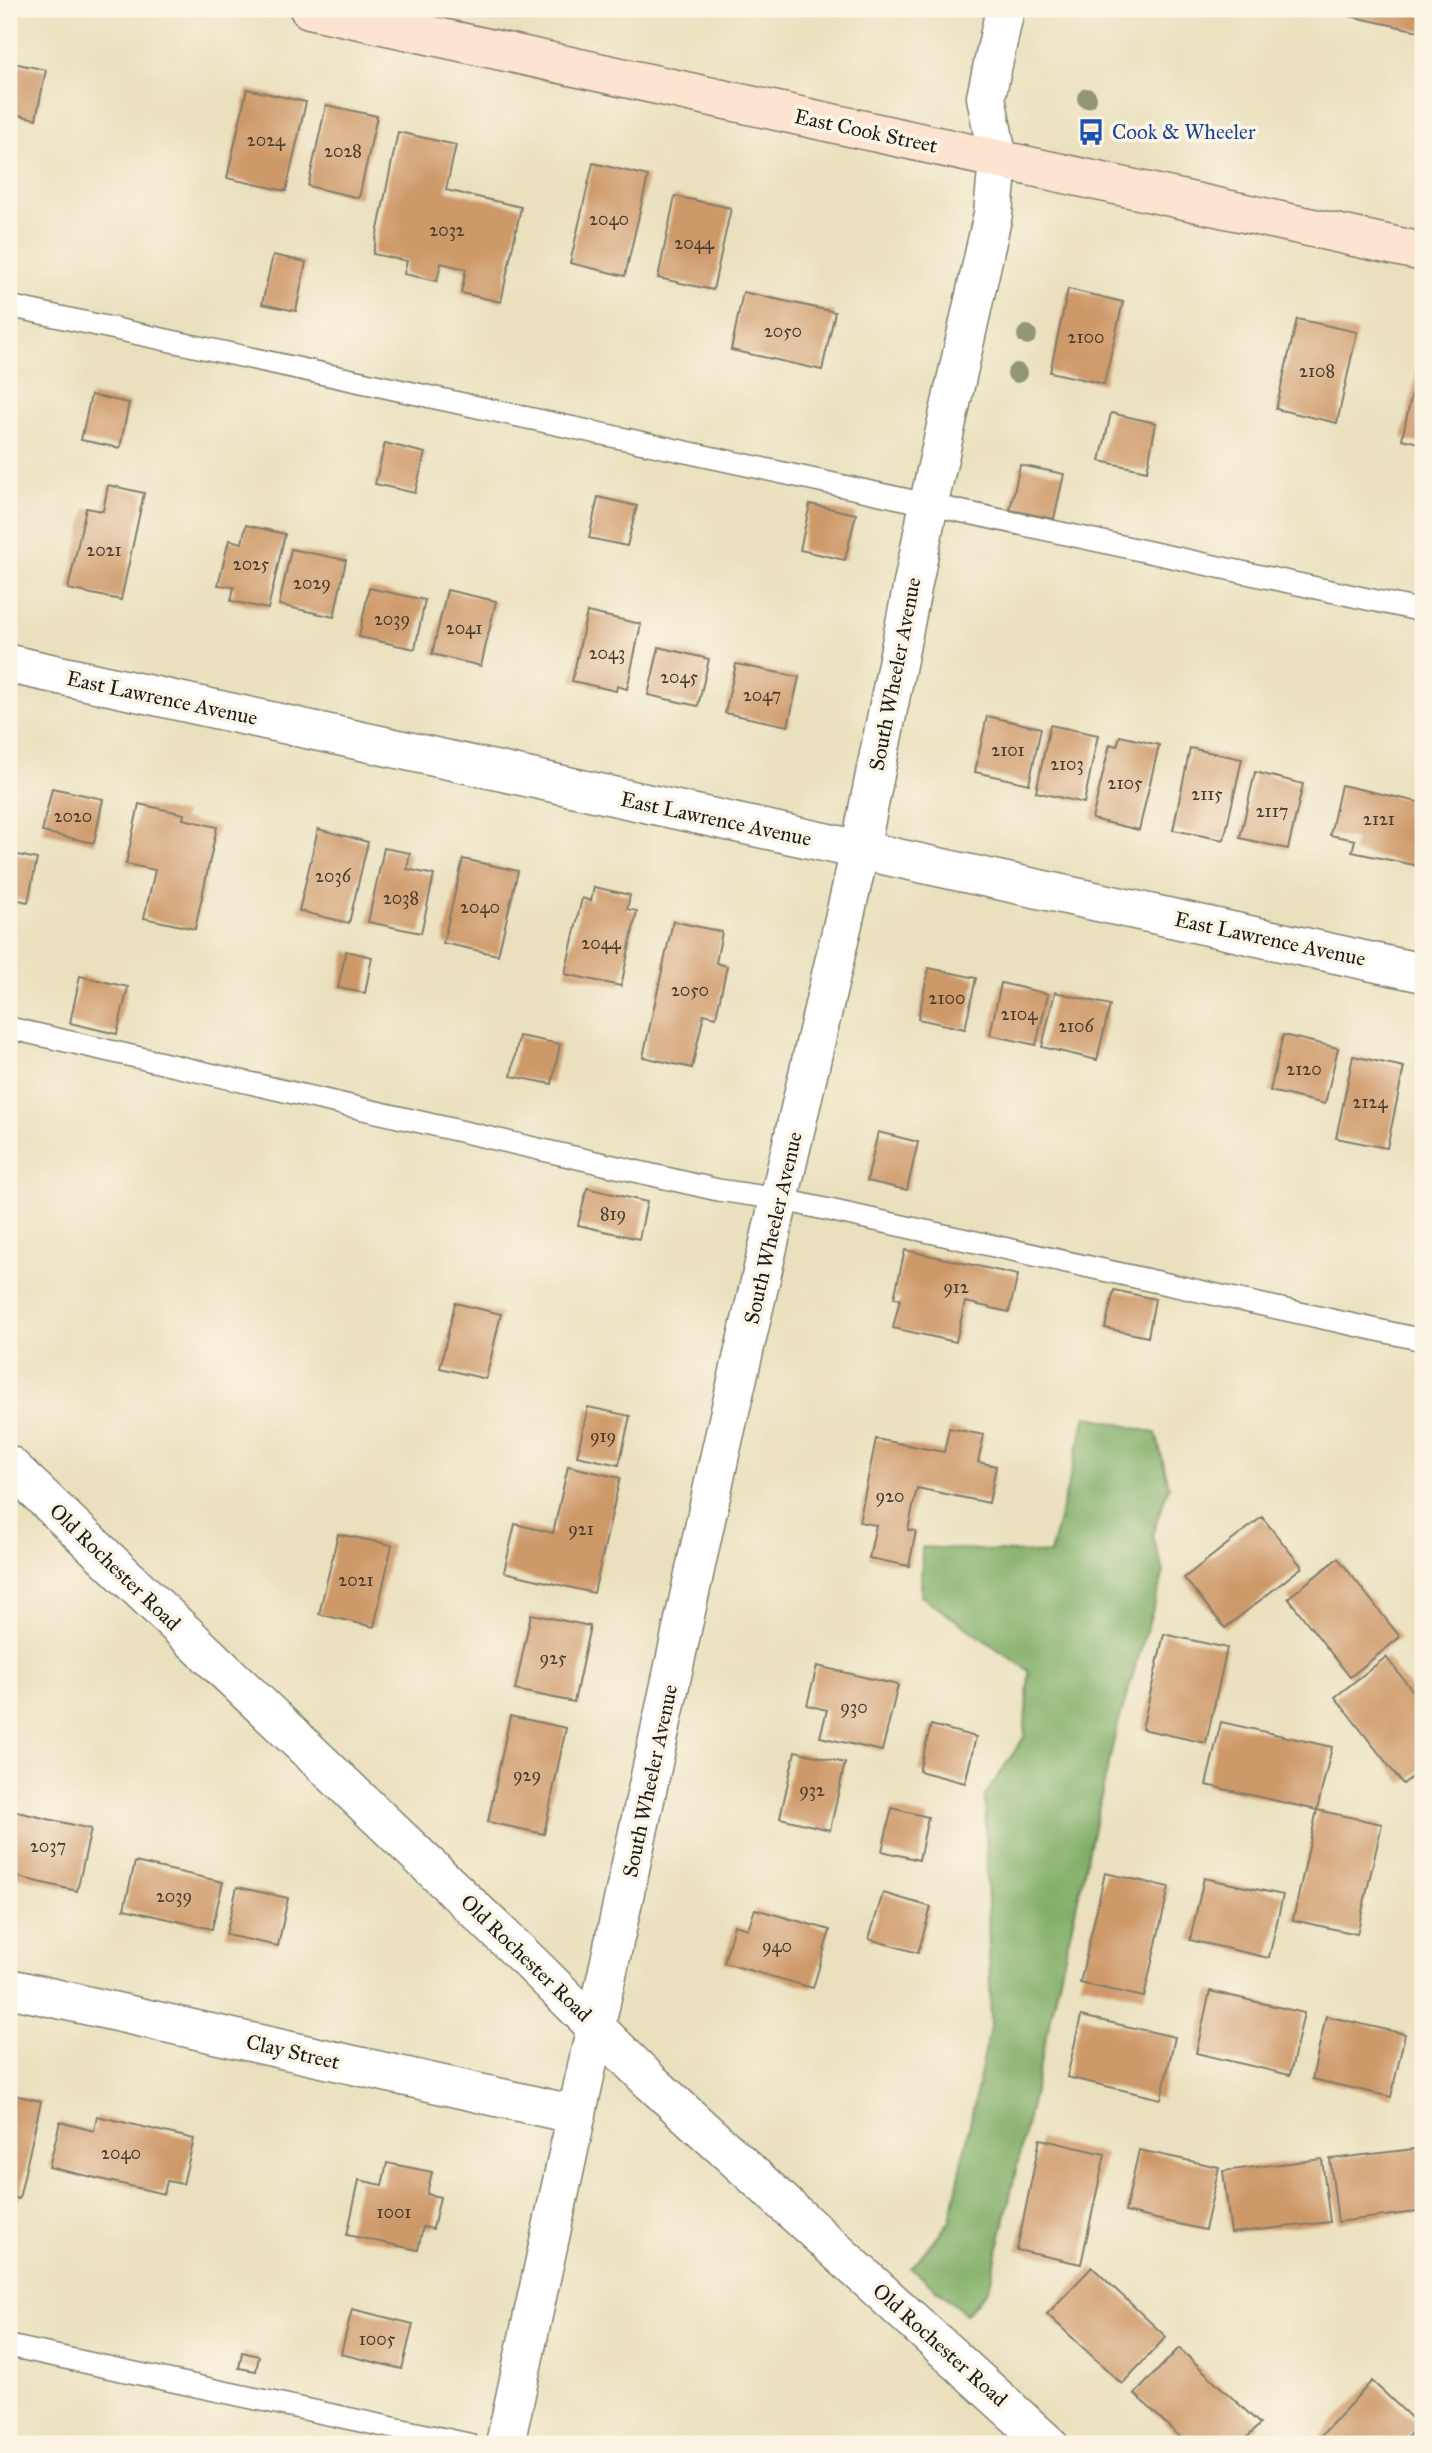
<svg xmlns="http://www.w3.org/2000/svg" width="1432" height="2453" viewBox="0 0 1432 2453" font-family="'IM FELL Great Primer',serif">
<rect width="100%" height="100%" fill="#fcf5e5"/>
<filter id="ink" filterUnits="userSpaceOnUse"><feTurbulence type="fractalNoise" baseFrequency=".0143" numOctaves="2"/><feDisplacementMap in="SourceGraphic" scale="14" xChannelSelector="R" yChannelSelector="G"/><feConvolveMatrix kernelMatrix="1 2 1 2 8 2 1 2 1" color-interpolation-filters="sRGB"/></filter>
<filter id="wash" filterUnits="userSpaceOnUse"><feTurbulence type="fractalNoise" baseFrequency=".00686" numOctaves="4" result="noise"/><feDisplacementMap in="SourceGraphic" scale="28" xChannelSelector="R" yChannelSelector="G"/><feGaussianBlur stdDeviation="1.57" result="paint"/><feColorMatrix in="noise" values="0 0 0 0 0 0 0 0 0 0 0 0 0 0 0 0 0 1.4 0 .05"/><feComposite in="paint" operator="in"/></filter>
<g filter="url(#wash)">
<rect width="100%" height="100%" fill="#eae0be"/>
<path fill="#81af68" stroke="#4e6642" stroke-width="2" d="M1086 1416 1156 1433 1169 1486 1152 1535 1164 1572 1116 1731 989 2289 966 2314 911 2268 950 2221 991 2022 985 1796 1024 1737 1029 1671 921 1596 922 1547 1050 1554Z"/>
<g id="blocks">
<path fill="#ce9969" d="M1322 9H1423V32L1322 10Z
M9 62 46 70 36 119 9 113Z
M247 89 306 102 286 191 227 178Z
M326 105 377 116 359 198 308 186Z
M398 132 456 145 446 190 521 207 501 302 461 293 466 269 441 263 437 281 404 274 407 261 373 254Z
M593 163 648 176 625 276 570 263Z
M675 196 731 208 713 290 658 278Z
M273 255 306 262 296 311 262 304Z
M1068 289 1123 302 1104 384 1050 372Z
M743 292 835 312 822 370 731 350Z
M1297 319 1357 332 1337 423 1276 409Z
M1421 351H1423V444L1402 439Z
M91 395 129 403 120 448 81 440Z
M1111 413 1156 423 1147 471 1100 461Z
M385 443 425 453 415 493 375 484Z
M1020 465 1064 474 1054 519 1010 510Z
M108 485 144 493 121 600 68 589 86 508 103 511Z
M598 497 637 506 627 546 589 538Z
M810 504 856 514 845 560 800 550Z
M246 525 285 534 268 609 231 601 234 587 218 585 229 540 242 543Z
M291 549 346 560 334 617 279 605Z
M369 588 425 600 415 649 359 637Z
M447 590 496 601 481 666 432 654Z
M587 612 641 624 627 689 617 686 616 691 572 681Z
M659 647 709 659 698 706 648 695Z
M736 664 799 677 788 726 725 713Z
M987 716 1041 728 1029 784 975 772Z
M1050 725 1098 735 1084 803 1036 792Z
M1120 736 1159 745 1139 830 1092 819 1110 744 1117 746Z
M1190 748 1242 759 1224 840 1173 830Z
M1255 772 1303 784 1288 849 1240 838Z
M1341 785 1423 803V845L1419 866 1352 852 1355 840 1330 835Z
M52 788 103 799 94 843 42 832Z
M139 804 184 814 183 819 217 827 195 929 144 918 155 870 126 864Z
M318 829 368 842 349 923 299 911Z
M384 848 410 853 407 869 434 875 421 933 368 922Z
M9 853 37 859 28 902 9 898Z
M463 859 518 871 498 955 443 943Z
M594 887 630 895 627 909 637 911 621 986 565 974 582 898 591 901Z
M673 921 722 932 716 963 727 966 716 1017 704 1014 692 1068 643 1057Z
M346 951 372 957 365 993 338 988Z
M929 968 976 978 965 1029 918 1019Z
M80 976 128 987 117 1034 70 1023Z
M1001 983 1048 994 1036 1045 990 1035Z
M1055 992 1110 1005 1097 1060 1042 1047Z
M1283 1035 1338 1048 1325 1104 1270 1091Z
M519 1036 560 1044 552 1084 511 1076Z
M1353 1056 1404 1067 1387 1148 1336 1138Z
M878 1132 918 1142 907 1190 867 1181Z
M587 1188 647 1202 639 1239 578 1225Z
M905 1250 1018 1275 1009 1312 965 1302 956 1342 893 1328 900 1299 894 1298Z
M1114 1290 1155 1299 1148 1337 1105 1328Z
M455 1303 501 1314 486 1379 440 1368Z
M588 1407 630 1416 619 1465 577 1456Z
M949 1428 984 1435 978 1462 996 1466 989 1503 917 1488 908 1530 916 1531 909 1566 869 1558 876 1525 859 1522 876 1439 944 1452Z
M568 1466 620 1478 594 1593 504 1572 515 1524 553 1533Z
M1262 1517 1302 1567 1225 1628 1184 1578Z
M338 1534 392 1545 374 1627 319 1614Z
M1338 1558 1400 1637 1350 1677 1288 1598Z
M531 1614 590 1626 574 1702 515 1690Z
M1164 1634 1227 1648 1206 1743 1142 1729Z
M1386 1657 1423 1704V1768L1403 1784 1335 1697Z
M817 1666 898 1685 882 1751 820 1737 827 1710 807 1705Z
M510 1716 566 1728 544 1834 488 1822Z
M1221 1722 1332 1747 1317 1810 1206 1785Z
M931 1725 976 1737 965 1783 919 1771Z
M795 1751 845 1763 830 1830 780 1818Z
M892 1808 928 1817 919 1860 882 1851Z
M9 1810 91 1829 77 1891 9 1875 11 1864 9 1863Z
M1317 1810 1382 1824 1357 1934 1293 1920Z
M135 1862 223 1882 212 1929 124 1909Z
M1105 1873 1169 1887 1144 1997 1080 1983Z
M1204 1878 1283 1895 1269 1958 1190 1940Z
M237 1887 288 1898 278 1946 226 1935Z
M883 1893 931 1907 918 1953 869 1939Z
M755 1909 830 1930 813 1988 724 1963 734 1925 748 1929Z
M1210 1991 1304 2013 1290 2075 1196 2053Z
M1081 2016 1175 2037 1161 2099 1067 2077Z
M1326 2016 1405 2034 1391 2097 1312 2079Z
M9 2094 41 2101 19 2199 9 2196Z
M97 2116 194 2139 183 2184 167 2181 164 2194 49 2167 60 2122 94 2131Z
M1040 2139 1105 2154 1081 2264 1017 2250Z
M1423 2148V2211L1338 2222 1330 2159Z
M1139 2150 1219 2167 1205 2230 1125 2212Z
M1322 2159 1330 2222 1231 2233 1223 2171Z
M387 2163 432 2172 427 2194 440 2197 433 2229 423 2227 418 2250 347 2235 359 2180 382 2185Z
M1092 2267 1166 2337 1122 2384 1047 2314Z
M352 2309 413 2324 402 2369 341 2354Z
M1179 2348 1260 2424 1241 2444H1187L1135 2394Z
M242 2352 259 2356 256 2371 239 2368Z
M1372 2381 1419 2425 1401 2444H1318L1315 2442Z"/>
</g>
</g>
<g filter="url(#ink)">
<use href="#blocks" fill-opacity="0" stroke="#837e6d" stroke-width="2"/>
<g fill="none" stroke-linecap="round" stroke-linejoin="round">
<defs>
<path id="lane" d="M9 306 1423 611
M9 1028 718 1190 779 1199 1423 1340
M9 2346 468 2444"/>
<path id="street" d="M9 664 1423 973
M9 1465 532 1964 651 2082 1048 2444
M9 1988 577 2115
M505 2444 721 1450 860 850 929 503 993 214 998 160 986 97 1005 9"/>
<path id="secondary" d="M309 9 1423 252"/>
</defs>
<use href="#lane" stroke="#837e6d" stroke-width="24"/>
<use href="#street" stroke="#837e6d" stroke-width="41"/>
<use href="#secondary" stroke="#837e6d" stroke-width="41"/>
<use href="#lane" stroke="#fff" stroke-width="21"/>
<use href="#street" stroke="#fff" stroke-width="38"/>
<use href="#secondary" stroke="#fde4d1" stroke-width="38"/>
</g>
<g fill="#939676">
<circle cx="1087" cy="98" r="10"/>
<circle cx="1027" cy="335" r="10"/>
<circle cx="1017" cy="373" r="10"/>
</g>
</g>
<defs>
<symbol id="bus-bare" viewBox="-9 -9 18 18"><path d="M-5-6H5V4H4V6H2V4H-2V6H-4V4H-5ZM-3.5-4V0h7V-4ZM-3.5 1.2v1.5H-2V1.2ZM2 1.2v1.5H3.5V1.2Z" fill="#1a4fb4" stroke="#fcf5e5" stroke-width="2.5" paint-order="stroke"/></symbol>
</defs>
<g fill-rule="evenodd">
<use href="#bus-bare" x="1072" y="113" width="38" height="38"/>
</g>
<g text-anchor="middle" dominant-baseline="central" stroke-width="7" stroke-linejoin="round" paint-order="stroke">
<g font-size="18" fill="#483b2f">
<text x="266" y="140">2024</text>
<text x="343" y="151">2028</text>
<text x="609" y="219">2040</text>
<text x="447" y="230">2032</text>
<text x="694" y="243">2044</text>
<text x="783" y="331">2050</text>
<text x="1086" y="337">2100</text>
<text x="1317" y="371">2108</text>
<text x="104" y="550">2021</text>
<text x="251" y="564">2025</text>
<text x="312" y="583">2029</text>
<text x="392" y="619">2039</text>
<text x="464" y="628">2041</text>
<text x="607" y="653">2043</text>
<text x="679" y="677">2045</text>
<text x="762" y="695">2047</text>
<text x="1008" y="750">2101</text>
<text x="1067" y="764">2103</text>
<text x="1125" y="783">2105</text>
<text x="1207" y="794">2115</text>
<text x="1272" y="811">2117</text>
<text x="73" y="816">2020</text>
<text x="1379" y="819">2121</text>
<text x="333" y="876">2036</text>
<text x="401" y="898">2038</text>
<text x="480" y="907">2040</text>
<text x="601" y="943">2044</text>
<text x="690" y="990">2050</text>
<text x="947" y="998">2100</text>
<text x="1019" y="1014">2104</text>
<text x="1076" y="1026">2106</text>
<text x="1304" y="1069">2120</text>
<text x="1370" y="1102">2124</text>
<text x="613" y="1214">819</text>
<text x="956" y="1287">912</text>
<text x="603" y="1436">919</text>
<text x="890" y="1496">920</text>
<text x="581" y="1529">921</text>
<text x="356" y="1580">2021</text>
<text x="553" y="1658">925</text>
<text x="854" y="1707">930</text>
<text x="527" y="1775">929</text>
<text x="812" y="1790">932</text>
<text x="48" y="1846">2037</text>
<text x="174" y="1896">2039</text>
<text x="777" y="1946">940</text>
<text x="121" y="2153">2040</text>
<text x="394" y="2212">1001</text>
<text x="377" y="2339">1005</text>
</g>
<g font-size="21" fill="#1c1c1c" stroke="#fcf5e5">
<text transform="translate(866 131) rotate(12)">East Cook Street</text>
<text transform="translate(895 674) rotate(-79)">South Wheeler Avenue</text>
<text transform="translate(162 698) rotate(12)">East Lawrence Avenue</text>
<text transform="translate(716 819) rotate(12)">East Lawrence Avenue</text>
<text transform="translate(1270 939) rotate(12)">East Lawrence Avenue</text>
<text transform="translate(773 1228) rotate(-77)">South Wheeler Avenue</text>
<text transform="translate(115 1567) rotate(44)">Old Rochester Road</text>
<text transform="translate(650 1781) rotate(-78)">South Wheeler Avenue</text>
<text transform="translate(526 1958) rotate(44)">Old Rochester Road</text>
<text transform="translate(293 2052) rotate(13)">Clay Street</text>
<text transform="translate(940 2345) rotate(42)">Old Rochester Road</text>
</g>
<g font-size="21" fill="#164399" stroke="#fcf5e5" text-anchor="start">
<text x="1112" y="132">Cook &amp; Wheeler</text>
</g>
</g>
<rect width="1432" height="2453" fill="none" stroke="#fcf5e5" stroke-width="35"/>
</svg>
